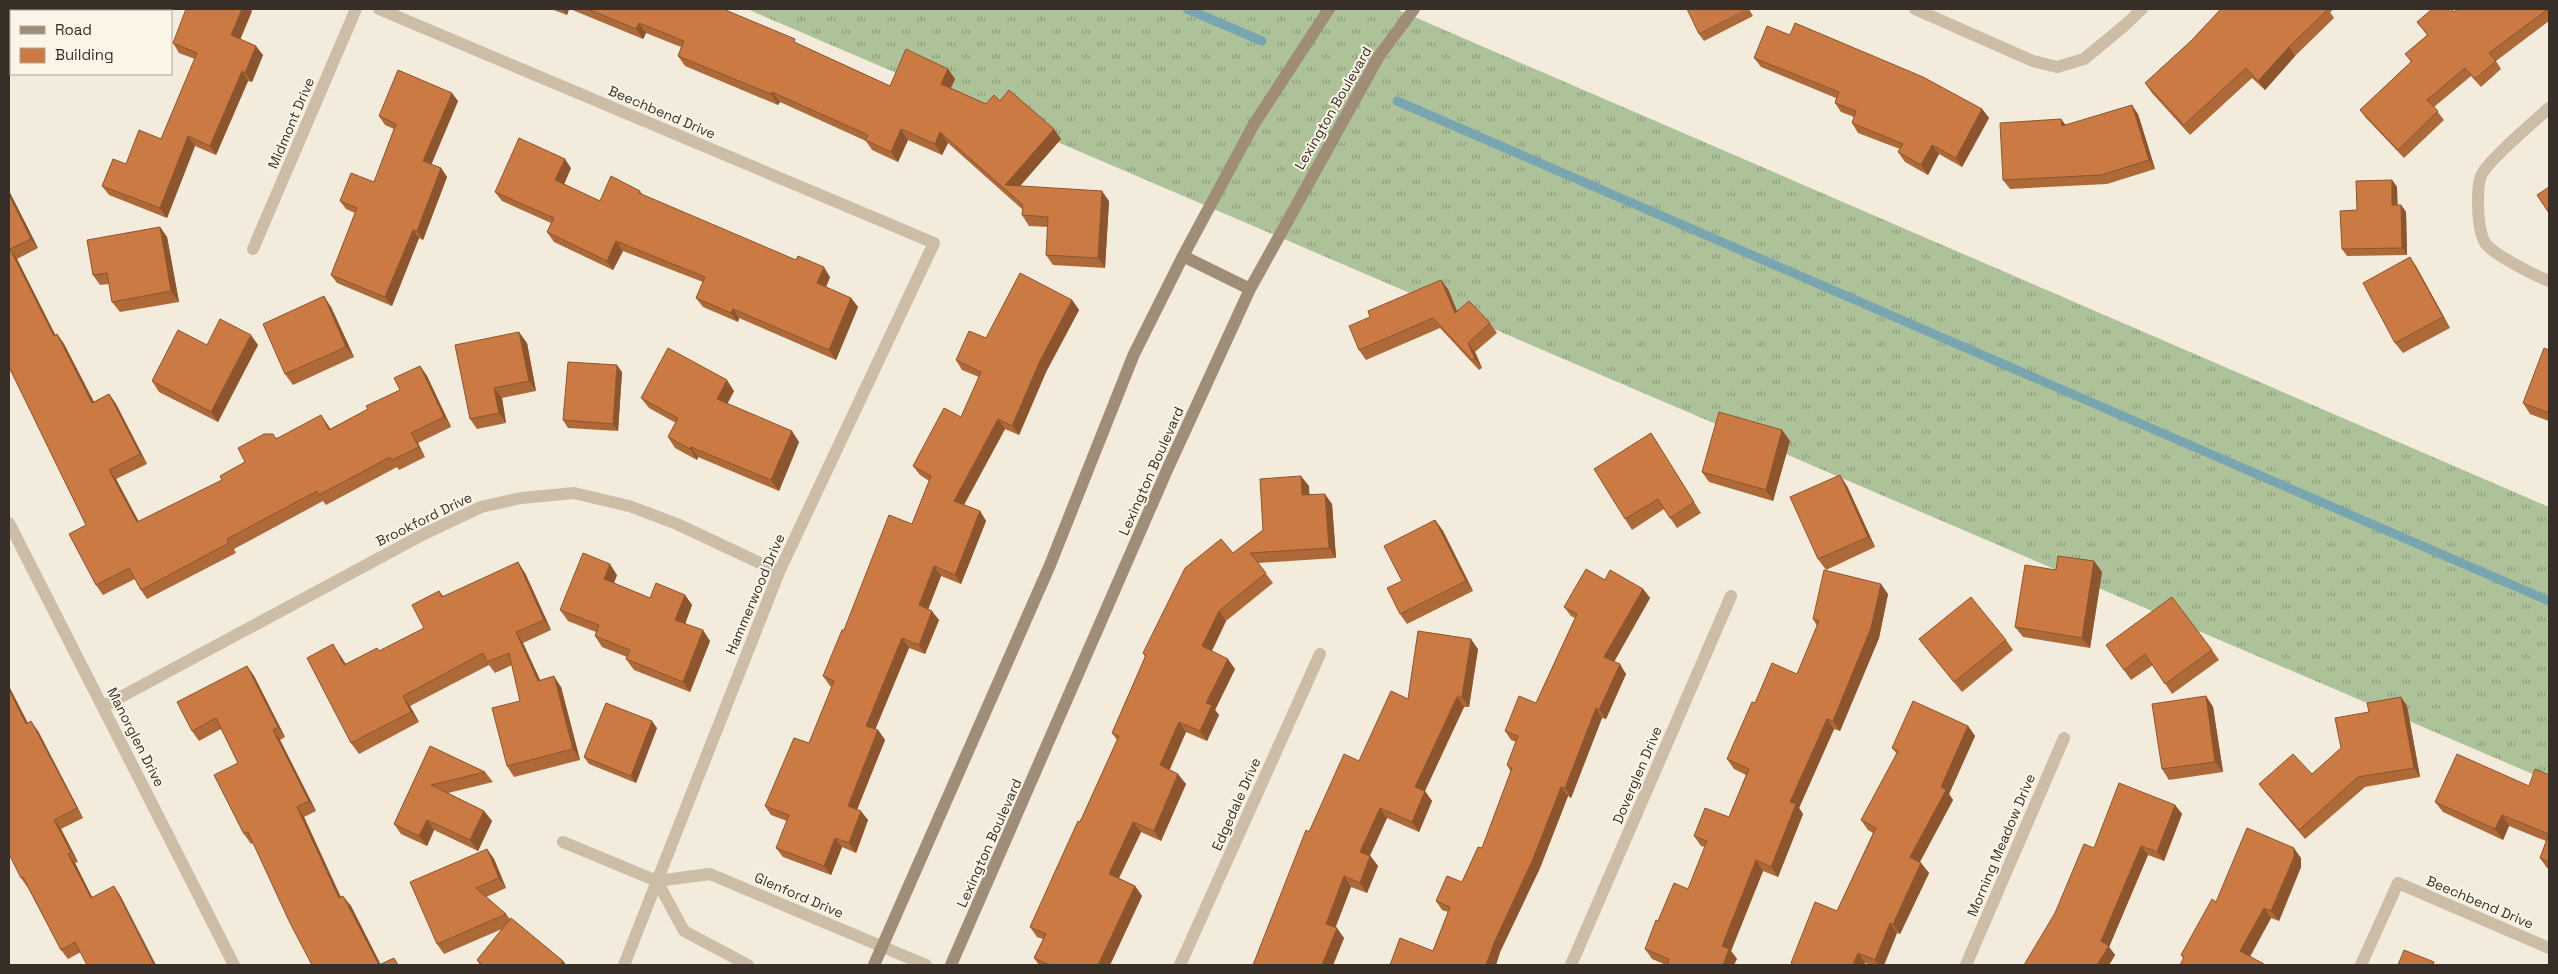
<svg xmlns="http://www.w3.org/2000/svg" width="2558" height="974" viewBox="0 0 2558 974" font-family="'Space Grotesk',sans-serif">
<defs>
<pattern id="grass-tufts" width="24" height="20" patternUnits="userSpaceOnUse" patternTransform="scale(1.25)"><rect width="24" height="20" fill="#aec29a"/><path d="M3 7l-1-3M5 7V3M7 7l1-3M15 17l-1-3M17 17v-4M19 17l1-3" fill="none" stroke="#8e9e7e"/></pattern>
</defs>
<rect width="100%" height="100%" fill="#f3ebdb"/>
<path fill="url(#grass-tufts)" d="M747 9H1396L2549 507V781Z"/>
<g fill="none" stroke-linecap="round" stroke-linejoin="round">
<path stroke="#79a5b1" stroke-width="9" d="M1187 9 1262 41
M1397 101 2549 601"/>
<path stroke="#cbbda6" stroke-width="12" d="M379 9 934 243 779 572 624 965
M1915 9 2033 61 2057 67 2084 59 2124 26 2142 9
M2549 108C2536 120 2486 162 2481 176 2476 190 2477 232 2486 244 2496 256 2534 275 2549 281
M253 249 356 9
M9 523 234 965
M104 706 424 534 481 507 521 498 574 493 629 506 677 524 779 572
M563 842 657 881 710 874 926 965
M657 881 684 931 748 965
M1180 965 1320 654
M1571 965 1731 596
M1966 965 2064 738
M2361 965 2398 883 2549 948"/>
<path stroke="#9f8d78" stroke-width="12" d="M1183 256 1250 289
M874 965 1050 565 1134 354 1183 256 1254 124 1329 9
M951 965 1167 470 1250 289 1379 56 1414 9"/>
</g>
<path fill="#ae6939" d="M9 9H35L34 11H12L9 10Z
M44 9H158V10L157 11H67L65 10V11H50Z
M551 9H569L567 15Z
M570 9H723L890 86 948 69 955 79 951 88 986 104 1000 101 1061 139 1020 186 1109 201 1105 268 1053 265 1046 255 1048 227 1029 226 1022 215V209L948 143 942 155 908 140 898 162 872 150 866 141 780 102 778 105 685 66 678 56 681 47 646 33 643 39Z
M1749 9 1753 16 1704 41 1699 34Z
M2221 9H2334L2330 12 2334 18 2295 56 2265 90 2252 78 2190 135 2152 93 2145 83 2191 41Z
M2458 9H2549V21L2496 61 2501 69 2481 87 2471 76 2434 107 2444 120 2404 158 2366 118 2360 110 2411 62 2405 54 2427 35 2417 22 2454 12Z
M252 11 240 39 263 55 252 82 248 81 216 155 195 146 167 218 109 195 102 186 126 164 161 139 195 59 179 53 173 43Z
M1790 35 1982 109 1989 118 1962 167 1939 154 1928 175 1905 162 1898 152 1900 149 1858 133 1852 123 1854 117 1841 112 1835 103 1836 98 1761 67 1754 58Z
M458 101 431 165 441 168 447 177 423 240 419 238 392 306 337 283 331 275 355 213 346 209 340 201 374 182 394 129 385 125 379 116Z
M2138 114 2155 169 2107 184 2010 189 2003 180 2061 119 2065 125Z
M571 168 564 184 600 201 640 191 643 195 830 277 826 287 851 298 858 307 836 360 739 318 738 322 703 307 696 298 703 282 623 251 613 270 554 242 547 232 551 223 502 201 495 192Z
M2392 180 2397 187V205H2401L2406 212 2407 255 2347 256 2342 249 2357 210Z
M9 191 38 248 17 259 55 335 57 334 64 344 94 402 109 394 116 404 147 464 116 479 139 522 222 480 276 438 328 425 330 429 368 409 400 390 420 366 427 376 451 427 418 443 425 457 399 470 397 467 326 505 323 501 234 549 236 553 147 599 141 590 135 579 103 595 96 585 86 525 9 367Z
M160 227 167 237 179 302 120 312 112 302 109 284 100 285 93 275Z
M2410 257 2417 268 2450 328 2403 353 2395 343Z
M1448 289 1457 312 1490 323 1497 333 1475 352 1482 368 1479 370 1440 328 1366 360 1359 350Z
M1072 300 1079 310 1046 372 1019 435 1005 429 964 505 980 511 986 521 961 584 941 576 928 609 939 620 925 654 909 648 875 729 878 730 885 740 857 809 868 820 856 853 842 847 831 875 783 857 776 848 787 821 771 815 765 806 809 743 832 687 830 686 823 676 844 630 912 524 929 481 920 475 913 466 961 417 979 377 962 370 956 360 986 338Z
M331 307 354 357 293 385 285 374Z
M527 343 536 391 502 398 506 423 477 429 470 419Z
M207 345H258L218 422 159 392 152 381Z
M2549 350V421L2530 414 2523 403Z
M622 372 618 431 568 428 563 420Z
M734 391 727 404 799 442 779 491 698 457 697 460 675 448 668 437 676 423 649 408 641 398Z
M1782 430 1790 441 1773 501 1709 482 1702 472Z
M1651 433 1701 513 1677 528 1664 509 1632 530 1625 519Z
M1309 486V495L1332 504 1336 558 1258 563 1273 583 1226 621 1212 651 1235 669 1215 710 1219 715 1207 741 1186 732 1169 770 1186 784 1161 841 1141 832 1119 878 1135 886 1142 896 1110 965H1039L1034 958 1043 939 1037 937 1030 927 1080 822 1117 740 1112 733 1145 657 1143 653 1233 553 1263 530Z
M1847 486 1875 547 1826 570 1818 559Z
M1435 520 1443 531 1473 591 1407 624 1400 614 1402 581Z
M2094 561 2102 572 2090 648 2023 637 2015 627 2056 570Z
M525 573 551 630 523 643 540 680 561 687 580 760 514 777 507 766 520 701 512 665 495 673 489 665 410 706 419 722 359 754 351 743 340 655 346 664 380 651 424 628 439 591 443 596Z
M617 575 614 583 650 598 685 595 692 605 685 623 710 641 690 692 634 670 626 659 627 657 602 647 595 636 596 632 568 621 560 610Z
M1605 580 1643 589 1650 598 1614 662 1626 674 1606 719 1602 718 1571 798 1568 796 1540 868 1500 952 1496 965H1390L1433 951 1448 912 1442 910 1436 901 1462 882 1482 848 1511 772 1507 765 1516 742 1511 740 1505 731 1536 703 1575 618 1571 616 1564 607Z
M1888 594 1879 638 1840 731 1834 729 1799 808 1803 814 1778 877 1763 871 1731 951 1737 959 1666 965 1652 959 1645 949 1658 921 1688 889 1705 847 1701 846 1694 836 1729 817 1746 775 1734 769 1727 759 1755 703 1797 674 1817 626 1813 619Z
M1919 639 2006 640 2013 650 1962 692 1927 649Z
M2106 645 2212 650 2219 660 2172 694 2153 665 2131 680Z
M1478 649 1469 707H1464L1425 791 1432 801 1419 832 1387 818 1370 855 1378 866 1367 893 1351 887 1335 928 1344 938 1333 965H1253L1309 832 1359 761Z
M247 666 254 676 285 737 280 740 316 811 304 817 340 897 351 906 380 964 399 965H312L253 843 251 844 244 834 238 763 221 729 199 741 192 731Z
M2206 696 2213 707 2223 772 2169 780 2162 769Z
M2401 697 2407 706 2420 777 2365 787 2305 839 2266 793 2259 784 2312 774 2341 748 2369 712Z
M1968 726 1975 736 1949 794 1953 800 1920 862 1929 873 1900 934 1897 933 1884 965H1871L1865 963 1864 965H1792L1791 963 1837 911 1873 833 1868 830 1861 820 1897 754 1892 748Z
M657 728 636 783 589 764 584 757Z
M38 731 83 818 61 829 78 862 75 863 92 897 120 895 81 952 68 959 61 950 28 888 21 878Z
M430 746 485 772 493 782 448 793 484 811 492 821 478 851 434 830 427 846 401 834 394 824Z
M2549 775V869L2547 868 2540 858 2546 841 2509 826 2503 840 2443 812 2435 802 2529 786Z
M2175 805 2182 814 2164 861 2148 855 2109 947 2115 955 2109 965 2094 848Z
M487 849 494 859 506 888 486 897 506 914 510 919 563 961 566 965H480L477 960 502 929 444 954 437 944Z
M2301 858V867L2279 921 2271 918 2250 957 2183 958 2181 955Z"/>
<path fill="#8d552e" d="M23 9H35L34 11H24Z
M57 9H64L65 10V11H58Z
M145 9H158V10L157 11H143Z
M242 9H250L252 11 238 45 231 35Z
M562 9H569L567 15Z
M639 23 646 33 643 39 636 29Z
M256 46 263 55 252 82 245 73Z
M2289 47 2295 56 2265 90 2258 81Z
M948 69 955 79 948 94 941 84Z
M242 71 248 81 216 155 210 146Z
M772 92 780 102 778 105 771 94Z
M452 93 458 101 429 170 423 161Z
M2132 105 2138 114 2155 169 2149 160Z
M1982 109 1989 118 1962 167 1956 158Z
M2061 119 2068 128 2062 126Z
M901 129 908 140 898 162 891 152Z
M1054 129 1061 139 1012 195 1005 185Z
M940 132 948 143 942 155 935 144Z
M188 136 195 146 167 218 160 208Z
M1932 145 1939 154 1928 175 1921 165Z
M565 159 571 168 562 189 555 180Z
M441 168 447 177 423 240 417 231Z
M2392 180 2397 187 2398 213 2392 205Z
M9 191 38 248 31 239 9 195Z
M1102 191 1109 201 1105 268 1098 258Z
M2401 205 2406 212 2407 255 2402 248Z
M160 227 167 237 179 302 171 291Z
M413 230 419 238 392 306 385 297Z
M616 241 623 251 613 270 607 261Z
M10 249 17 259 61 346 54 336Z
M2410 257 2417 268 2450 328 2443 317Z
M824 267 830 277 824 292 817 283Z
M1441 280 1448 289 1462 323 1455 313Z
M324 296 331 307 354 357 346 347Z
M851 298 858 307 836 360 829 350Z
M1072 300 1079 310 1046 372 1019 435 1012 426 1039 363Z
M733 309 739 318 738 322 731 313Z
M519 332 527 343 536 391 529 381Z
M57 334 64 344 99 412 92 403Z
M251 335 258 345 218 422 211 412Z
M1468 343 1475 352 1482 368 1475 359Z
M617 365 622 372 618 431 613 424Z
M420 366 427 376 451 427 444 417Z
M727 380 734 391 724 410 717 399Z
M494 388 502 398 506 423 499 413Z
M109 394 116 404 147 464 140 454Z
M321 415 328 425 336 440 329 430Z
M998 419 1005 429 961 510 954 501Z
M1782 430 1790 441 1773 501 1766 490Z
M792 431 799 442 779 491 771 480Z
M411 433 418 443 425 457 419 447Z
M691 447 698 457 697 460 690 449Z
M109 470 116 479 144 532 137 522Z
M1840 475 1847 486 1875 547 1868 537Z
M1301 476 1309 486 1310 505 1302 495Z
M1325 494 1332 504 1336 558 1329 548Z
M980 511 986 521 961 584 955 575Z
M1435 520 1443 531 1473 591 1466 581Z
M2094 561 2102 572 2090 648 2082 638Z
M518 562 525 573 551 630 544 620Z
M610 564 617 575 611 590 604 579Z
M934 566 941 576 926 615 919 605Z
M1881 584 1888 594 1879 638 1840 731 1833 721Z
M1643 589 1650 598 1611 667 1604 657Z
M685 595 692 605 683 630 675 620Z
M932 611 939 620 925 654 919 645Z
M1219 611 1226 621 1209 656 1202 646Z
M703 630 710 641 690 692 683 682Z
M516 632 523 643 545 691 538 681Z
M902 638 909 648 873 735 866 726Z
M1471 639 1478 649 1469 707 1462 697Z
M333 644 340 655 352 676 344 665Z
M1228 659 1235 669 1215 710 1219 715 1207 741 1200 731 1206 703Z
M1620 664 1626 674 1606 719 1599 710Z
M247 666 254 676 285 737 278 727Z
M554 676 561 687 580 760 573 749Z
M9 686 33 733 26 724 9 690Z
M403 696 410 706 419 722 411 712Z
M2206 696 2213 707 2223 772 2215 762Z
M1457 697 1464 707 1422 797 1415 787Z
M2401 697 2407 706 2420 777 2414 768Z
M1596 708 1602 718 1571 798 1565 788Z
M1827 719 1834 729 1799 808 1803 814 1778 877 1771 867 1790 802Z
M31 721 38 731 83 818 77 808Z
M652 721 657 728 636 783 631 776Z
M1179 722 1186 732 1167 776 1160 765Z
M1968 726 1975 736 1949 794 1953 800 1917 867 1910 857Z
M273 730 280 740 316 811 309 801Z
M878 730 885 740 855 815 848 806Z
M1178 774 1186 784 1161 841 1154 831Z
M1561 787 1568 796 1540 868 1500 952 1496 965H1486L1494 943Z
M1425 791 1432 801 1419 832 1412 822Z
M2175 805 2182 814 2164 861 2157 852Z
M297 807 304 817 346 908 339 898Z
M1380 808 1387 818 1367 862 1360 852Z
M484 811 492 821 478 851 470 840Z
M861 811 868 820 856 853 849 843Z
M2502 815 2509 826 2503 840 2495 829Z
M54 820 61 829 78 862 71 852Z
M427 820 434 830 427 846 419 836Z
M1133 822 1141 832 1116 884 1109 874Z
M835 838 842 847 831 875 824 866Z
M2141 846 2148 855 2109 947 2115 955 2109 965H2097L2101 941Z
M2294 848 2301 858V867L2279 921 2271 911Z
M487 849 494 859 506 888 499 878Z
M68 854 75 863 97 907 91 898Z
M1370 856 1378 866 1367 893 1360 883Z
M1756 860 1763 871 1731 951 1737 959 1734 965H1723L1722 946Z
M1921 863 1929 873 1900 934 1893 924Z
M1344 876 1351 887 1333 934 1326 924Z
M114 886 120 895 156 965H154Z
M1135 886 1142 896 1110 965H1098Z
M343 896 351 906 381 965H379Z
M2264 908 2271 918 2247 961 2240 951Z
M1890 923 1897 933 1884 965H1879L1875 960Z
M1337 928 1344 938 1333 965H1322Z
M1858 953 1865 963 1864 965H1853Z
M563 961 566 965H560Z"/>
<path fill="#ca7a42" stroke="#8d552e" d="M72 9H145L143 11H76Z
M186 9H242L231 35 256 46 245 73 242 71 210 146 188 136 160 208 102 186 113 159 126 164 139 130 161 139 197 53 173 43Z
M588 9H723L795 39 794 42 890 86 906 49 948 69 941 84 986 104 994 95 1000 101 1009 90 1054 129 1005 185 1102 191 1098 258 1046 255 1048 217 1022 215 1023 205 940 132 935 144 901 129 891 152 865 140 868 135 772 92 771 94 678 56 684 41 639 23 636 29Z
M1687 9H1748L1699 34Z
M2221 9H2328L2289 47 2258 81 2246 68 2184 125 2145 83 2191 41Z
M2432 9H2451L2454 12 2458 9H2548L2489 53 2496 61 2475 79 2465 68 2427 100 2438 111 2398 150 2360 110 2412 61 2405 54 2428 35 2417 22Z
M1795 23 1923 77 1982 109 1956 158 1932 145 1921 165 1898 152 1903 144 1852 123 1856 111 1835 103 1839 92 1754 58 1767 26 1790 35Z
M398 70 452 93 423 161 441 168 417 231 413 230 385 297 331 275 357 208 340 201 351 173 374 182 396 124 379 116Z
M2132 105 2149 160 2101 175 2003 180 2000 123 2061 119 2062 126Z
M519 138 565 159 555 180 600 201 611 176 640 191 639 193 796 260 798 256 824 267 817 283 851 298 829 350 733 309 731 313 696 298 705 277 616 241 607 261 547 232 554 218 495 192Z
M2392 180V205H2401L2402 248 2342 249 2340 211 2357 210 2356 181Z
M2549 187V213L2537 195Z
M9 195 31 239 10 249 54 336 57 334 92 403 109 394 140 454 109 470 137 522 222 480 220 476 245 462 238 448 264 434H273L276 439 321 415 329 430 368 409 366 406 400 390 394 378 420 366 444 417 411 433 419 447 392 460 390 457 319 495 317 491 227 539 229 543 141 590 129 568 96 585 69 534 86 525 9 367Z
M160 227 171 291 112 302 107 273 93 275 87 240Z
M2410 257 2443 317 2395 343 2363 283Z
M1020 273 1072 300 1039 363 1012 426 998 419 954 501 980 511 955 575 934 566 919 605 932 611 919 645 902 638 866 726 878 730 848 806 861 811 849 843 835 838 824 866 776 848 789 815 765 806 794 738 809 743 834 681 823 676 842 630H844L889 515 912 524 931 476 913 466 944 408 961 417 981 372 956 360 969 331 986 338Z
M1441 280 1455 313 1469 301 1490 323 1468 343 1475 359 1472 360 1433 318 1359 350 1349 326 1370 317 1368 311Z
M324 296 346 347 285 374 263 324Z
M220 319 251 335 211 412 152 381 178 330 207 345Z
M519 332 529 381 494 388 499 413 470 419 455 345Z
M668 348 727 380 717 399 792 431 771 480 691 447 690 449 668 437 678 418 641 398Z
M2544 348 2549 350V413L2523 403Z
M568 362 617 365 613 424 563 420Z
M1719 412 1782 430 1766 490 1702 472Z
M1651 433 1694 502 1670 518 1658 499 1625 519 1594 469Z
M1840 475 1868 537 1818 559 1790 497Z
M1301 476 1302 495 1325 494 1329 548 1250 553 1266 573 1219 611 1202 646 1228 659 1206 703 1212 705 1200 731 1179 722 1160 765 1178 774 1154 831 1133 822 1109 874 1135 886 1098 965H1050L1034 958 1046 934 1030 927 1078 821 1080 822 1119 736 1112 733 1146 655 1143 653 1185 568 1221 539 1233 553 1263 530 1260 479Z
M1435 520 1466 581 1400 614 1387 588 1402 581 1384 546Z
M583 553 610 564 604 579 650 598 656 583 685 595 675 620 703 630 683 682 626 659 630 650 595 636 599 625 560 610Z
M2058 556 2094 561 2082 638 2015 627 2025 565 2056 570Z
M518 562 544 620 516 632 538 681 554 676 573 749 507 766 492 708 520 701 509 653 487 662 483 653 403 696 411 712 351 743 307 658 333 644 344 665 377 648 379 651 424 628 412 605 439 591 442 597Z
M1586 569 1605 580 1610 570 1643 589 1604 657 1620 664 1599 710 1596 708 1565 788 1561 787 1533 859 1494 943 1486 965H1390L1400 938 1433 951 1450 907 1436 901 1447 876 1462 882 1478 847 1482 848 1512 768 1507 765 1518 736 1505 731 1519 696 1536 703 1577 614 1564 607Z
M1824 570 1881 584 1871 628 1833 721 1827 719 1790 802 1796 804 1771 867 1756 860 1722 946 1729 949 1723 965H1667L1669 959 1645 949 1656 920 1658 921 1674 883 1688 889 1707 841 1694 836 1705 808 1729 817 1749 769 1727 759 1752 702 1755 703 1772 663 1797 674 1819 621 1813 619Z
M1971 597 2006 640 1954 682 1919 639Z
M2172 597 2212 650 2165 684 2145 654 2124 670 2106 645Z
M1418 631 1471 639 1462 697H1457L1415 787 1425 791 1412 822 1380 808 1360 852 1370 856 1360 883 1344 876 1326 924 1337 928 1322 965H1253L1306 830 1309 832 1344 754 1359 761 1391 691 1408 699Z
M247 666 278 727 273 730 309 801 297 807 339 898 343 896 379 965 394 958 398 965H312L290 923 248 832 244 834 214 775 238 763 216 718 192 731 177 702Z
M9 690 26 724 31 721 77 808 54 820 71 852 68 854 91 898 114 886 154 965H87L75 942 61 950 23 877 21 878 9 854Z
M2206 696 2215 762 2162 769 2152 704Z
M2401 697 2414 768 2358 777 2299 830 2259 784 2293 754 2312 774 2341 748 2335 718 2369 712 2367 703Z
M1913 701 1968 726 1941 787 1946 790 1910 857 1921 863 1893 924 1890 923 1875 960 1858 953 1853 965H1795L1791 963 1815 902 1837 911 1876 828 1861 820 1898 751 1892 748Z
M606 703 652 721 631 776 584 757Z
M430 746 485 772 431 785 484 811 470 840 427 820 419 836 394 824Z
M2457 754 2529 786 2535 769 2549 775V862L2540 858 2549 834 2502 815 2495 829 2435 802Z
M2119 783 2175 805 2157 852 2141 846 2101 941 2109 946 2097 965H2024L2055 913 2084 844 2094 848Z
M2247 828 2294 848V857L2271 911 2264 908 2240 951 2264 964V965H2180L2184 957 2181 955 2212 899 2216 902Z
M487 849 499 878 476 888 506 914 437 944 410 882Z
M511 918 563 961 560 965H483L477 960Z
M2404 950 2434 962 2433 965H2398Z"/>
<g text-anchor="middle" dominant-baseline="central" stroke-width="4" stroke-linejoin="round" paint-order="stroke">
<g font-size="14" fill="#372f27" stroke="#faf5e7">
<text transform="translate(1333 108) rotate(-60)">Lexington Boulevard</text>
<text transform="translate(662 112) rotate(23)">Beechbend Drive</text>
<text transform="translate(291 123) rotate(-67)">Midmont Drive</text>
<text transform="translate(1151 471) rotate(-66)">Lexington Boulevard</text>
<text transform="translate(424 519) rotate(-26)">Brookford Drive</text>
<text transform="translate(755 594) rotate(-67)">Hammerwood Drive</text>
<text transform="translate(136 737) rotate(63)">Manorglen Drive</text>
<text transform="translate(1637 775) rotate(-67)">Doverglen Drive</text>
<text transform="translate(1236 804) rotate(-66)">Edgedale Drive</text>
<text transform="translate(989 843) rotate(-66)">Lexington Boulevard</text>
<text transform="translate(2001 845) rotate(-67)">Morning Meadow Drive</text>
<text transform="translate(799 895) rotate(23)">Glenford Drive</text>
<text transform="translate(2480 902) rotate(23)">Beechbend Drive</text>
</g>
</g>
<rect width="2558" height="974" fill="none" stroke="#372f27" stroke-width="20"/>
<rect x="10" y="10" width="162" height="65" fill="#faf5e7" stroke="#aca69a"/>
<rect x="20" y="26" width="25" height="8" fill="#9f8d78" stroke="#aca69a"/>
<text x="55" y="35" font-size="15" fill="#372f27">Road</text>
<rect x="20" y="48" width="25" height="15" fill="#ca7a42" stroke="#aca69a"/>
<text x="55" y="60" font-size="15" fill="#372f27">Building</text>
</svg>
